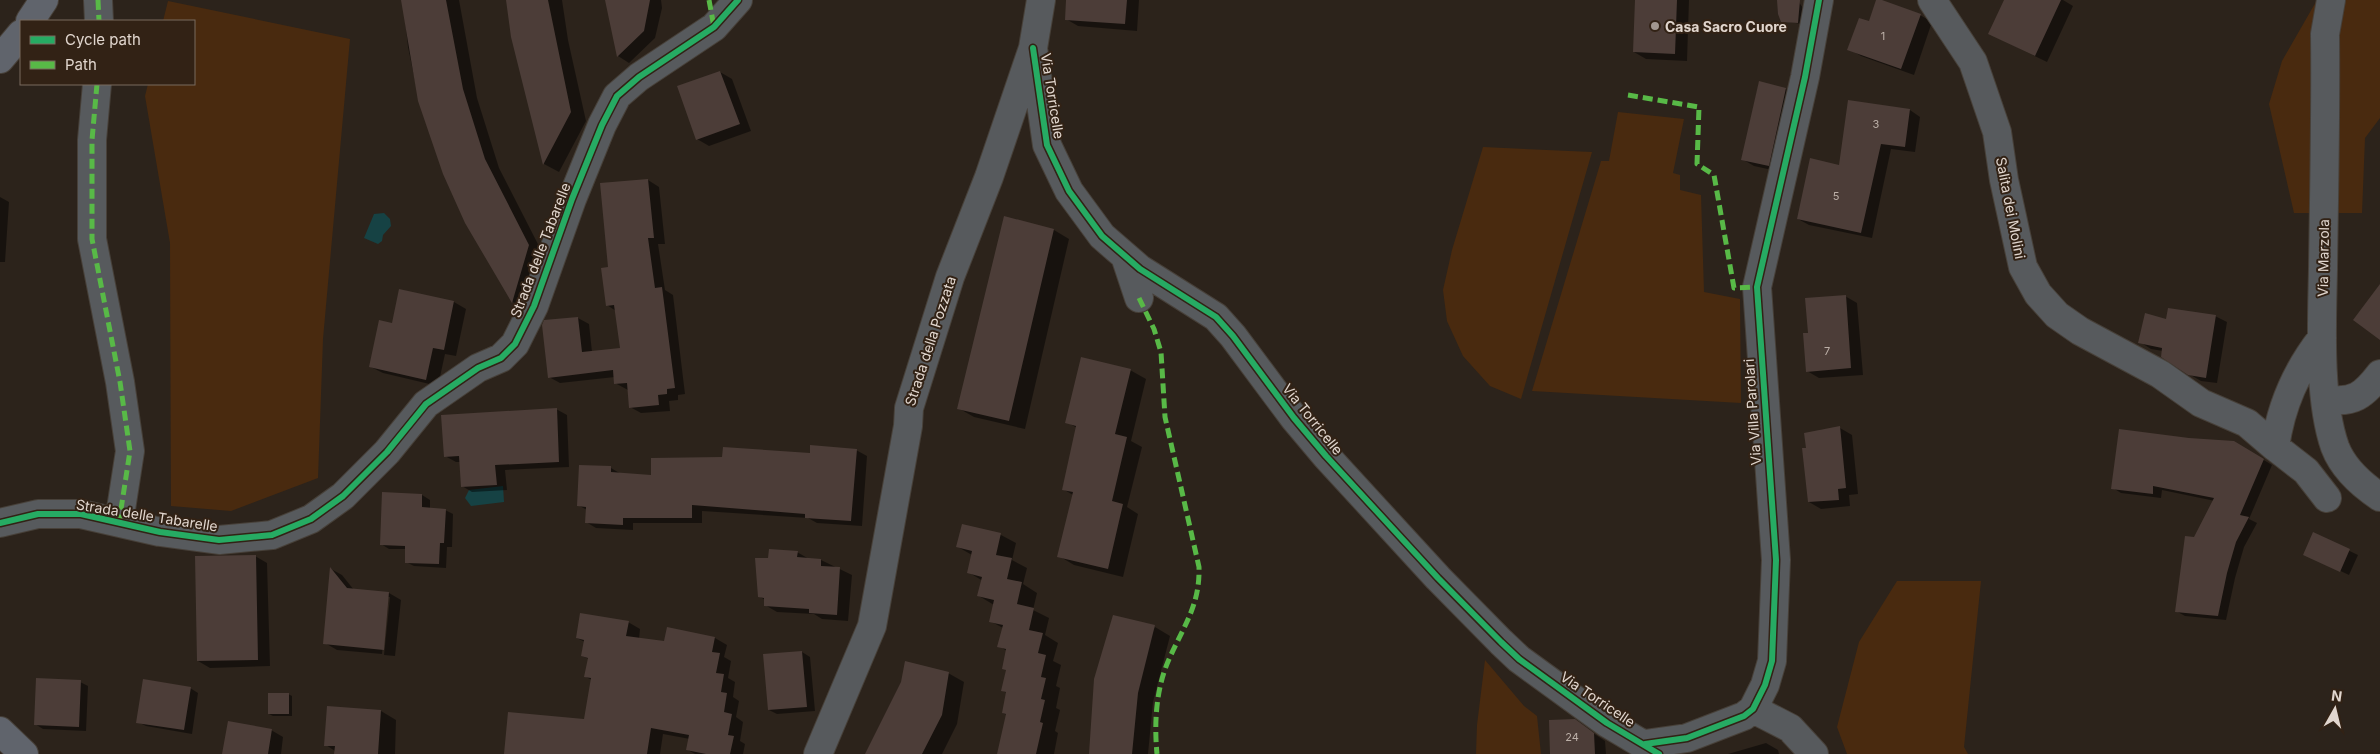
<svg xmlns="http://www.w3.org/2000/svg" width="2380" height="754" viewBox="0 0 2380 754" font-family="Inter,sans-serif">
<rect width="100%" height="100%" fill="#2c231b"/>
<path fill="#492a0f" d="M2317 0H2380V118L2365 138 2362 213H2294L2269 104 2282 61Z
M168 1 350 39 323 339 318 478 231 511 171 506 170 243 145 96 148 84H194V21H163Z
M1618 112 1684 119 1673 173 1680 175V190L1701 195 1704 292 1740 299 1741 403 1532 391 1601 161H1609Z
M1483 147 1592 152 1521 399 1490 386 1463 356 1447 321 1443 290 1452 250Z
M1897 581H1981L1964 747 1968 754H1847L1837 727 1859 642Z
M1485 660 1524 706 1537 716 1541 754H1476L1477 725Z"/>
<path fill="#164244" d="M384 213 390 219 391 226 383 235 382 241 378 244 364 238 374 214Z
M503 486 504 502 471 506 465 498 469 490Z"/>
<path fill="#0007" d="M403 0H459L477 98 499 168 543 254 526 310 513 302 466 222 419 100 408 47Z
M507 0H562L568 40 586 121 559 172 544 164 512 37Z
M606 0H661L662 8 655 38 629 63 618 56Z
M1068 0H1139L1137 31 1078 26 1066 19Z
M1636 0H1689L1687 61 1646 59 1634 52Z
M1782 0 1798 1 1803 8 1802 24 1782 21Z
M1878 0 1920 15 1932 22 1914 75 1861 56 1849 49 1870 23Z
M2005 0H2063L2073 6 2047 62 1990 34Z
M720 72 732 79 751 131 709 146 697 139Z
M1759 83 1786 89 1798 96 1781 172 1754 166 1742 159Z
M1910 110 1920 117 1915 152 1891 149 1872 238 1809 225 1798 219 1840 166Z
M648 180 659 187 665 244H658L665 290 673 295 685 394 678 395V400L669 401 670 411 641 413 630 407 628 390 615 383V377L560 383 549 377 578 318 589 324 592 352 621 349 616 311 607 305 609 269 602 184Z
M0 197 9 202 5 262H0Z
M1005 218 1054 230 1069 239 1025 429 974 417 958 408Z
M400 290 454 302 466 309 456 356 445 354 438 386 383 373 371 367 393 324Z
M1845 296 1857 303 1863 375 1819 378 1807 371 1809 334Z
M2215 316 2227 322 2217 383 2201 381 2189 374 2163 351 2151 349 2140 342 2167 321Z
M1130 370 1146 379 1131 441 1142 447 1127 507 1138 514 1123 577 1074 565 1059 556 1073 495 1063 489 1077 428 1067 422Z
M556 409 567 415 569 467 505 470 507 490 472 492 462 486 460 462H456L445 456Z
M1840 428 1852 435 1858 494 1849 495 1850 506 1821 509 1809 502 1820 430Z
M2189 440 2234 442 2272 465 2249 519 2257 523 2244 547 2235 578 2226 620 2185 616 2176 611 2195 538 2215 501 2162 490 2161 498 2121 493 2113 488Z
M856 450 867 456 862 526 817 523 808 518 702 511V523H633V530L596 528 586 522 587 510 578 505 611 468 621 474 652 476Z
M422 495 430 500V509L445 510 453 514 452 547H447L446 568 414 566 406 562V549H389L381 544Z
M963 526 1001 535 1016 543 1012 560 1027 568 1023 584 1037 593 1033 610 1049 618 1045 635 1058 643 1053 661 1061 665 1056 686 1060 688 1056 708 1060 710 1055 731 1058 733 1054 754H998L1007 715 1003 713 1007 693 1003 691 1007 671V651L999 646 1003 628 990 621 994 605 979 596 983 581 968 572 972 555 958 547Z
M2314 534 2358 555 2349 575 2311 557Z
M797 552 809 559 821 560 852 575 848 621 822 619 814 614 777 612 765 605V600L759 596 769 560Z
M255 556 267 563 270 666 210 668 198 661Z
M331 569 342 575 354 590 389 593 401 600 395 656 384 655 390 597H387L382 654 337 650 325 643Z
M628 622 640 629 639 639 665 643 668 629 715 638 727 645 724 657 731 661 728 678 735 682 733 697 739 701 736 717 743 722 740 741 745 744 743 754H695L688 750 690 739 663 734 660 754H505L585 720 592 680 586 677 589 659 582 656 585 642 577 638Z
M1155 627 1170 636 1153 702 1148 754H1089Z
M802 652 810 657 815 711 777 714 769 710Z
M948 673 964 682 957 724 942 754H867Z
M80 682 88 686 86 731 43 729 35 724Z
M190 688 198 693 192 734 146 726 138 722Z
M288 694 292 696V716H273L269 714Z
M381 711 396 720 395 754H335V751L326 745Z
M1575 721 1605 741 1606 754H1551Z
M271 730 283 737 281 754H223Z
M1766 743 1778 750 1779 754H1728Z"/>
<path fill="#4c3d38" d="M401 0H446L463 89 485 159 529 245 512 303 465 223 443 174 418 101Z
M506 0H548L571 112 543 165 511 37Z
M605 0H650L644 31 617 57Z
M1066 0H1127L1125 24 1065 20Z
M1635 0H1677L1675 54 1633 52Z
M1777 0H1800L1798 23 1781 22 1778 14Z
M1876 0H1882L1921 14 1901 69 1847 50 1859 18 1869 21Z
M2004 0H2061L2035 56 1988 34Z
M720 71 740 124 696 140 677 86Z
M1759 81 1786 88 1769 166 1741 160Z
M1848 100 1910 109 1905 147 1881 144 1861 233 1797 219 1810 158 1839 165Z
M648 179 654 238H648L655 288 662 287 675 388 667 389V394L658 395 659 405 629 408 627 383 614 384 613 370 548 378 542 325 544 320 578 317 582 352 620 348 614 305 606 306 601 268 608 267 600 183Z
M1004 216 1054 229 1009 421 957 409Z
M2380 284V340L2353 320Z
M399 289 454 301 444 350 433 348 426 380 369 367 379 320 392 323Z
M1846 295 1851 368 1806 372 1803 333H1808L1805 298Z
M2168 308 2216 315 2206 378 2188 375 2161 357 2162 348 2138 343 2145 313 2166 319Z
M1081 357 1131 369 1115 434 1127 437 1112 501 1123 504 1108 569 1057 557 1073 492 1062 490 1076 426 1065 423Z
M557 408 559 462 495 465 497 485 461 487 459 456 444 457 441 415Z
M1840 426 1846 488 1838 489 1839 500 1808 502 1802 448H1806L1804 433Z
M2119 429 2189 438 2234 441 2264 459 2240 515 2249 517 2236 542 2227 573 2218 616 2175 612 2185 536 2194 537 2214 498 2153 486V494L2111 489Z
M810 445 857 449 851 521 805 518V514L692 505V518H623V525L585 523 586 507 577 506 579 465 611 466V472L651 475V458L722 457 723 447 810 453Z
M382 492 422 494V507L446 509 444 543H440L439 564 405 563V546L380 545Z
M962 524 1001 533 996 555 1012 558 1007 579 1022 582 1017 604 1034 608 1029 630 1043 633 1038 653 1046 655 1041 677 1046 678 1041 699 1045 700 1040 722 1043 723 1036 754H997L1006 714 1002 713 1006 692 1001 691 1006 670 1002 669 1006 649 997 647 1003 625 989 622 994 600 977 596 982 577 967 573 972 551 956 547Z
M2313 532 2350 549 2340 572 2303 555Z
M769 549 798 551 797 557 821 559V566L840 567 837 615 809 613V609L764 606V598L758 597 755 558H768Z
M256 555 258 660 197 661 195 556Z
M330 567 347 588 389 592 384 650 323 644Z
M580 613 629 621 626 636 664 641 667 627 715 637 712 652 720 653 716 673 724 674 721 692 727 693 724 712 732 714 728 735 734 736 730 754H706L686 750 689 735 651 728 647 754H504L508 712 584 719 591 678 584 677 588 658 581 656 584 640 576 638Z
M1113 615 1155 625 1138 693 1132 754H1089L1094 679Z
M802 651 807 707 768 710 763 654Z
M905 661 949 672 942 715 922 754H865L901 682Z
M36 678 81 680 79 727 34 725Z
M143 679 191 687 184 730 136 723Z
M268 693H289V714H268Z
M327 706 381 710 378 754H334L335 746H324Z
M1575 719 1594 733 1595 754H1550L1549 720Z
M228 721 272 729 268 754H222Z"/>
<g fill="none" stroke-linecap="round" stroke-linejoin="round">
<defs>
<path id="minor" d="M98 0 99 21
M1932 0 1973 62 1997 132 2004 180 2023 267 2038 294 2057 315 2080 331 2160 374 2201 403 2247 423 2275 447C2281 405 2296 371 2322 338
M2331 0 2325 34C2326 112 2324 191 2323 269 2322 321 2318 399 2335 447 2343 468 2362 485 2380 497
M1033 48 1047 145 1069 191 1102 236 1140 269 1216 317 1233 336 1294 418 1326 456 1438 578 1501 642 1519 659 1607 723 1659 754
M97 84 92 140V239L120 382 130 451 119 522
M1126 259 1139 298
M2326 399C2353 404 2364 395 2380 374
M2275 447 2306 471 2327 498
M0 523 38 514H81L160 532 219 540 272 535 311 519 343 496 387 452 426 404 478 368 501 358 515 344 534 306 572 199 602 125 617 96 639 77 714 27 738 0
M1753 709 1790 728 1814 754
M1645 744 1687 738 1744 716 1753 709 1765 685 1772 661 1776 560 1757 287 1805 77 1819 0
M818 754 872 626 908 426 909 408 950 277 989 177 1033 48 1041 0"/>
<path id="major" d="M30 21 44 0
M0 59 21 34
M0 731 24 754"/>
</defs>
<use href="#minor" stroke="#474039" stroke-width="30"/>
<use href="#major" stroke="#474039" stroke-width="30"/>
<use href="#minor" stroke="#575a5d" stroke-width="28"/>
<use href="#major" stroke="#60646c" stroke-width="28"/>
<path stroke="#58b947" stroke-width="5" stroke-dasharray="10 5" stroke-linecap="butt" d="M98 0 99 21
M709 0 714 27
M97 84 92 140V239L120 382 130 451 119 522
M1628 95 1699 107 1697 164 1714 175 1734 288 1757 287
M1139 298 1154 329 1161 352 1165 417 1199 567C1200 604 1185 624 1170 657 1156 687 1154 722 1157 754"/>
<defs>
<path id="cycleway" d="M1033 48 1047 145 1069 191 1102 236 1140 269 1216 317 1233 336 1294 418 1326 456 1438 578 1501 642 1519 659 1607 723 1659 754
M0 523 38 514H81L160 532 219 540 272 535 311 519 343 496 387 452 426 404 478 368 501 358 515 344 534 306 572 199 602 125 617 96 639 77 714 27 738 0
M1645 744 1687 738 1744 716 1753 709 1765 685 1772 661 1776 560 1757 287 1805 77 1819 0"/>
</defs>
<use href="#cycleway" stroke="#322215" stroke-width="9"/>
<use href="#cycleway" stroke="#26ab63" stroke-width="6"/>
</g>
<circle fill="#a2978f" stroke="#322215" stroke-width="2" cx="1655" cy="26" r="5"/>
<g text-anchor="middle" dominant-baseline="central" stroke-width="4" stroke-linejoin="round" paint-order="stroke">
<g font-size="11" fill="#bcb0a8">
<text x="1883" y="36">1</text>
<text x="1876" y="124">3</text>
<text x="1836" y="196">5</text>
<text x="1827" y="351">7</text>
<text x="1572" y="737">24</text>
</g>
<g font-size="14" font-weight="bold" fill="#e1d6ce" stroke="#322215" text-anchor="start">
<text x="1665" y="26">Casa Sacro Cuore</text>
</g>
<g font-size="14" fill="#e1d6ce" stroke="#322215">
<text transform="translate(1053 96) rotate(81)">Via Torricelle</text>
<text transform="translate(2011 208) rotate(79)">Salita dei Molini</text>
<text transform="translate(540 250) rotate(-69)">Strada delle Tabarelle</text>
<text transform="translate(2323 258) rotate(-89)">Via Marzola</text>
<text transform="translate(930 341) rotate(-72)">Strada della Pozzata</text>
<text transform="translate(1752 412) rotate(-94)">Via Villa Parolari</text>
<text transform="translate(1313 419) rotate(51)">Via Torricelle</text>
<text transform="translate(147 515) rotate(9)">Strada delle Tabarelle</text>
<text transform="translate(1598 699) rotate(34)">Via Torricelle</text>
</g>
</g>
<rect x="20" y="20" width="175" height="65" fill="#322215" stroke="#786a5f"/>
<rect x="30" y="36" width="25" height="8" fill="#26ab63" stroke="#786a5f"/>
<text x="65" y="45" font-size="15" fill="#e1d6ce">Cycle path</text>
<rect x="30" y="61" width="25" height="8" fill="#58b947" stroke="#786a5f"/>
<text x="65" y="70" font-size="15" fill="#e1d6ce">Path</text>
<g transform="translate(2335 709) rotate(8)" stroke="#322215" stroke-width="4" paint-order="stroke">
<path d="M0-4L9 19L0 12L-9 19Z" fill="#e1d6ce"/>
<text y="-8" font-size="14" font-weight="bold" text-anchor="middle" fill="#e1d6ce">N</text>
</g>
</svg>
